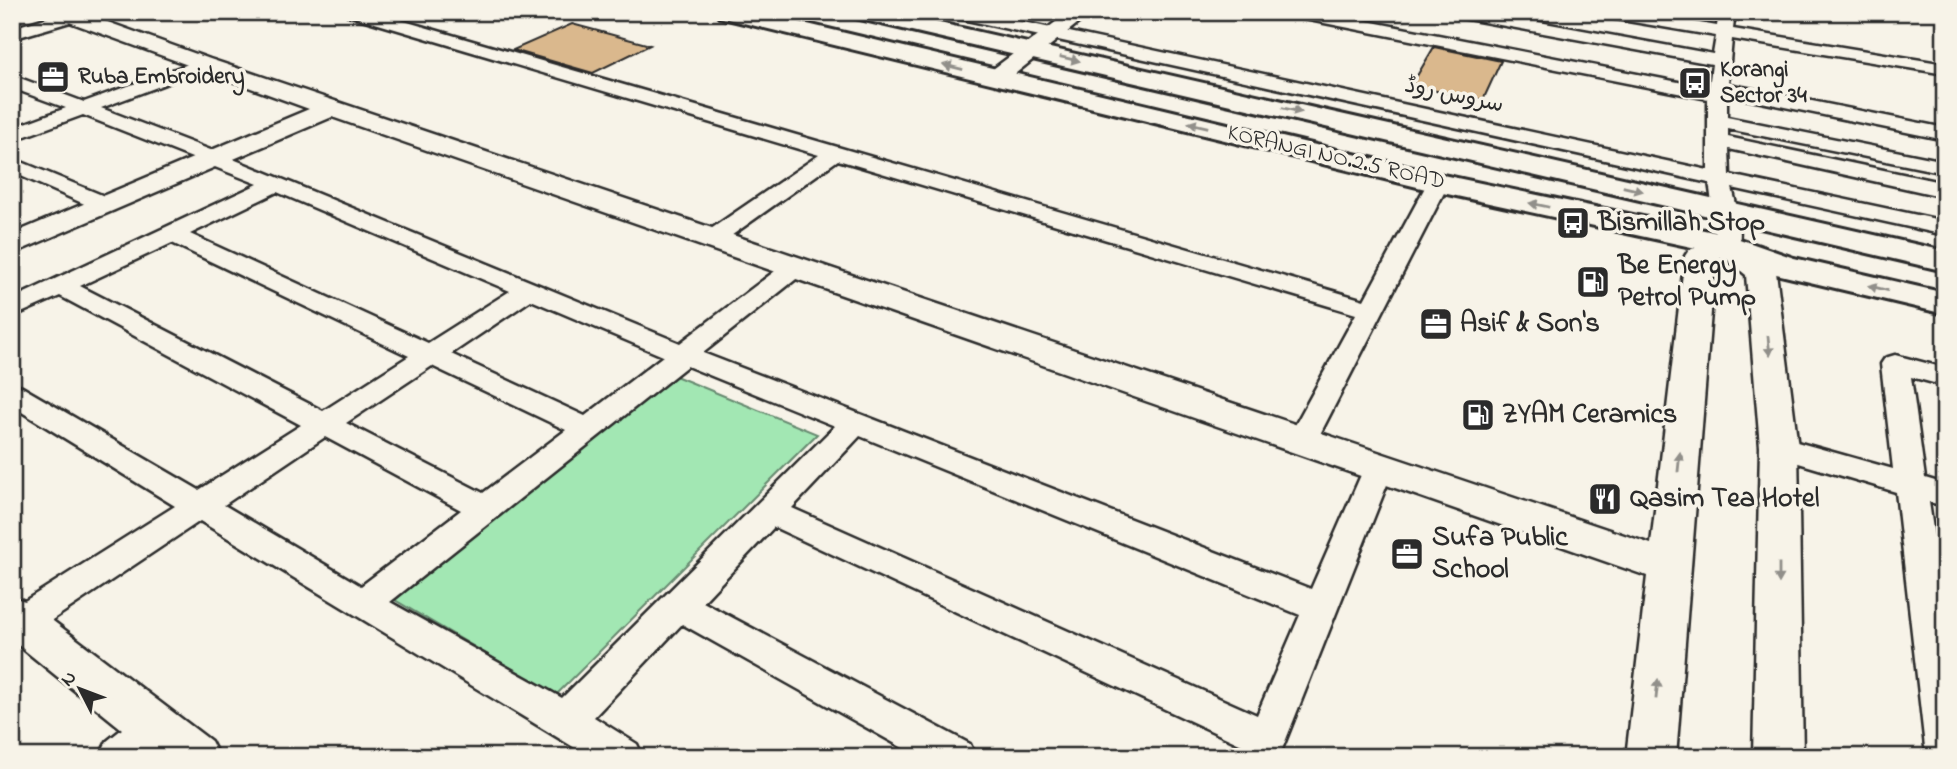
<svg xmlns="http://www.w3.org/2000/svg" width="1957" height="769" viewBox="0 0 1957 769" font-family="'Indie Flower','Playpen Sans Arabic',sans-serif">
<rect width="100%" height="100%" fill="#f7f3e8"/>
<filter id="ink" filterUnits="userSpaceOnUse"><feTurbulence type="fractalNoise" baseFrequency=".0143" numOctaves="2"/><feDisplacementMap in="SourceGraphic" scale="14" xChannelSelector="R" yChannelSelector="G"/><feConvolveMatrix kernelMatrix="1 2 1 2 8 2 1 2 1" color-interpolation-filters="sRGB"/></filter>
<g filter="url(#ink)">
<path fill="#a2e7b3" stroke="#66896f" stroke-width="2" d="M673 375 817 434 556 695 395 600Z"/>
<path fill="#dab88d" stroke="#2b2b2b" stroke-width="2" d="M572 24 650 45 593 73 513 50Z
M1434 47 1501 61 1483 100 1411 86Z"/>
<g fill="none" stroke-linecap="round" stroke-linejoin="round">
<defs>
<path id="minor" d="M66 12H77L79 16 77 20 12 39V28Z
M346 12H373L1364 300 1430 178H1446L1449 183 1317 440 1313 447 1302 450 1291 447 1287 440 1356 314 838 160 721 243H705L701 238 705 233 819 155 348 15Z
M945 12H977L1708 170V99L1294 17 1286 12H1321L1709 88 1712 64 1456 17 1448 12H1484L1713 54 1716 36 1604 17 1596 12H1635L1717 26 1719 12H1735L1733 29 1945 64V74L1732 39 1728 84 1945 128V140L1727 95V117L1945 161V173L1728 129V137L1945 183V197L1729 149 1730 175 1945 221V235L1732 188C1736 203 1745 238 1736 250H1720C1715 243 1712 196 1709 183L953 17Z
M202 59 208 60 211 64 208 68 101 108 221 154 680 343 787 262 796 260 805 262 808 267 805 272 703 353 1311 589 1368 459 1379 456 1390 459 1394 467 1279 757H1239L1244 746 774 527 703 602 970 744 976 757H919L682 624 594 717 637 744 643 757H590L200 521 34 632 21 636 12 633V609L175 506 12 406V384L22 387 199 490 301 425 60 296 12 317V299L258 184 83 115 12 141V128L66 108 12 88V75L84 102ZM277 192 510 291 428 343 190 234ZM172 243 409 356 323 411 80 286ZM531 300 663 356 585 416 451 354ZM432 366 566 430 483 493 346 423ZM687 366 835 426 562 698 390 602ZM860 436 1300 615 1257 715 792 508ZM325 437 461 510 361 586 224 505Z
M12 158 114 200 117 205 114 210H98L12 172Z
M1895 355 1945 368V386L1911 377 1925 478 1945 484V506L1929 502 1945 611V757H1930L1925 747 1896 492 1768 454 1764 447 1768 440 1779 437 1893 469 1881 364 1885 358Z"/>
<path id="tertiary" d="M50 12H80L210 59 1651 544 1685 256 1689 250 1728 236 1738 239 1776 272 1798 447 1803 757H1753L1760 447 1746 275 1724 257 1715 261 1676 757H1626L1647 576 332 117 12 254V234L309 109 53 16Z
M1069 12H1092L1005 82H989L985 77 989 72Z
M12 597 28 602 211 741 219 757H99L107 741 122 729 12 640Z"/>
<path id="secondary" d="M716 12H757L1438 174 1728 235 1794 258 1945 293V314L1772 273 1719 253 1438 192 719 17Z
M849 12H891L1945 251V271L860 19 852 17Z"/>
</defs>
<use href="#minor" stroke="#2b2b2b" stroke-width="5"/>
<use href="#tertiary" stroke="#2b2b2b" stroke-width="5"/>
<use href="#secondary" stroke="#2b2b2b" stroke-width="6"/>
<use href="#minor" fill="#f7f3e8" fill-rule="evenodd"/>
<use href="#tertiary" fill="#f7f3e8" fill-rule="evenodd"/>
<use href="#secondary" fill="#f7f3e8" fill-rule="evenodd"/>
</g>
<defs><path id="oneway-solid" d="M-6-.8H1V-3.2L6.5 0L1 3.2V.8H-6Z" transform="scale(1.75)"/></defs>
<g fill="#918f8a">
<use href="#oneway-solid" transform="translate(1070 59) rotate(13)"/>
<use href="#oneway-solid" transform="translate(953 67) rotate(-166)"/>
<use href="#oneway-solid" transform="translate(1292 110) rotate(13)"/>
<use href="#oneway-solid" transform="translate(1198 125) rotate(-167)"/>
<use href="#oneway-solid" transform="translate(1633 189) rotate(13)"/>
<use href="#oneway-solid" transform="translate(1539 205) rotate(-168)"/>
<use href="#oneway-solid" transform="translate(1878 288) rotate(-166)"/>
<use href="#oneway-solid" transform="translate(1769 346) rotate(84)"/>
<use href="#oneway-solid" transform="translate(1679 462) rotate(-84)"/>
<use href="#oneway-solid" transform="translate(1779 573) rotate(90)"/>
<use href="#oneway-solid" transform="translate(1657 689) rotate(-84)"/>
</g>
</g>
<defs>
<symbol id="office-square" viewBox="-11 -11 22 22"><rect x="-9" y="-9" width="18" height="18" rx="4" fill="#2b2b2b" stroke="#f7f3e8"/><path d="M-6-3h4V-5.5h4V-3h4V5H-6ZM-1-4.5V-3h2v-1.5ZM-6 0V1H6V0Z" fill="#fff"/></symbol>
<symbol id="bus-square" viewBox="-11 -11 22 22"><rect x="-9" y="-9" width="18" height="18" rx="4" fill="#2b2b2b" stroke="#f7f3e8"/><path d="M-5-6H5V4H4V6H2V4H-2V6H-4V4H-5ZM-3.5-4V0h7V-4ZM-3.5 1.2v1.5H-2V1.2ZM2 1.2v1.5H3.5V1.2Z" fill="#fff"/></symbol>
<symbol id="fuel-square" viewBox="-11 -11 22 22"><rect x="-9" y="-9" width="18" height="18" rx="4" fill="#2b2b2b" stroke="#f7f3e8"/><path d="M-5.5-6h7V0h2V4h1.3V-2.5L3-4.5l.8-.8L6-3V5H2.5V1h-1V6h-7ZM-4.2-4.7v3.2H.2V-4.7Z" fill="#fff"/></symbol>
<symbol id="restaurant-square" viewBox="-11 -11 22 22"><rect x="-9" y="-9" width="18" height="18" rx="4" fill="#2b2b2b" stroke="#f7f3e8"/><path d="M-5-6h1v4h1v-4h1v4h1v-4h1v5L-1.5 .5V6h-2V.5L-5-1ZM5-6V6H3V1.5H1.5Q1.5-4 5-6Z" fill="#fff"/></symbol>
</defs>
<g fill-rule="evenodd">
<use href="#office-square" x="34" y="58" width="38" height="38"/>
<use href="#bus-square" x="1676" y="64" width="38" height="38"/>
<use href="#bus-square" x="1554" y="204" width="38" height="38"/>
<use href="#fuel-square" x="1574" y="263" width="38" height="38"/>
<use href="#office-square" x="1417" y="305" width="38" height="38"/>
<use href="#fuel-square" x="1459" y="396" width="38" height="38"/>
<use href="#restaurant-square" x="1586" y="480" width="38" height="38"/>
<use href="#office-square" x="1388" y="535" width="38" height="38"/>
</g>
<g text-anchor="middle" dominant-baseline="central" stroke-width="7" stroke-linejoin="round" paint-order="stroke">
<g font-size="23" font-weight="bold" fill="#2b2b2b" stroke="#f7f3e8" text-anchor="start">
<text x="1720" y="70">Korangi<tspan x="1720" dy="26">Sector 34</tspan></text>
<text x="78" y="77">Ruba Embroidery</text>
</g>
<g font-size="23" fill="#2b2b2b" stroke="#f7f3e8">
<text transform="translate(1454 96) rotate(12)">سروس روڈ</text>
<text transform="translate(1336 158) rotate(13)">KORANGI NO.2.5 ROAD</text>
</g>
<g font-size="28" font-weight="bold" fill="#2b2b2b" stroke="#f7f3e8" text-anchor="start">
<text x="1598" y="223">Bismillah Stop</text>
<text x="1618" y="266">Be Energy<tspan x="1618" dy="32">Petrol Pump</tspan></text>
<text x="1460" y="324">Asif &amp; Son's</text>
<text x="1502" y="415">ZYAM Ceramics</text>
<text x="1630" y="499">Qasim Tea Hotel</text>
<text x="1432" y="538">Sufa Public<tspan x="1432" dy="32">School</tspan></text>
</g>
</g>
<rect width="1957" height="769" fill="none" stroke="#f7f3e8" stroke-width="42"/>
<rect x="21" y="21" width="1915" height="727" fill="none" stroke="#2b2b2b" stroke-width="2.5" filter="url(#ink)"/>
<g transform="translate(80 689) rotate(312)" stroke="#f7f3e8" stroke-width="5" paint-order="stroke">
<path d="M0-5L12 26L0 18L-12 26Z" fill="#2b2b2b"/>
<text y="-10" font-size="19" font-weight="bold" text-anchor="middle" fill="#2b2b2b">N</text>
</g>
</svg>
